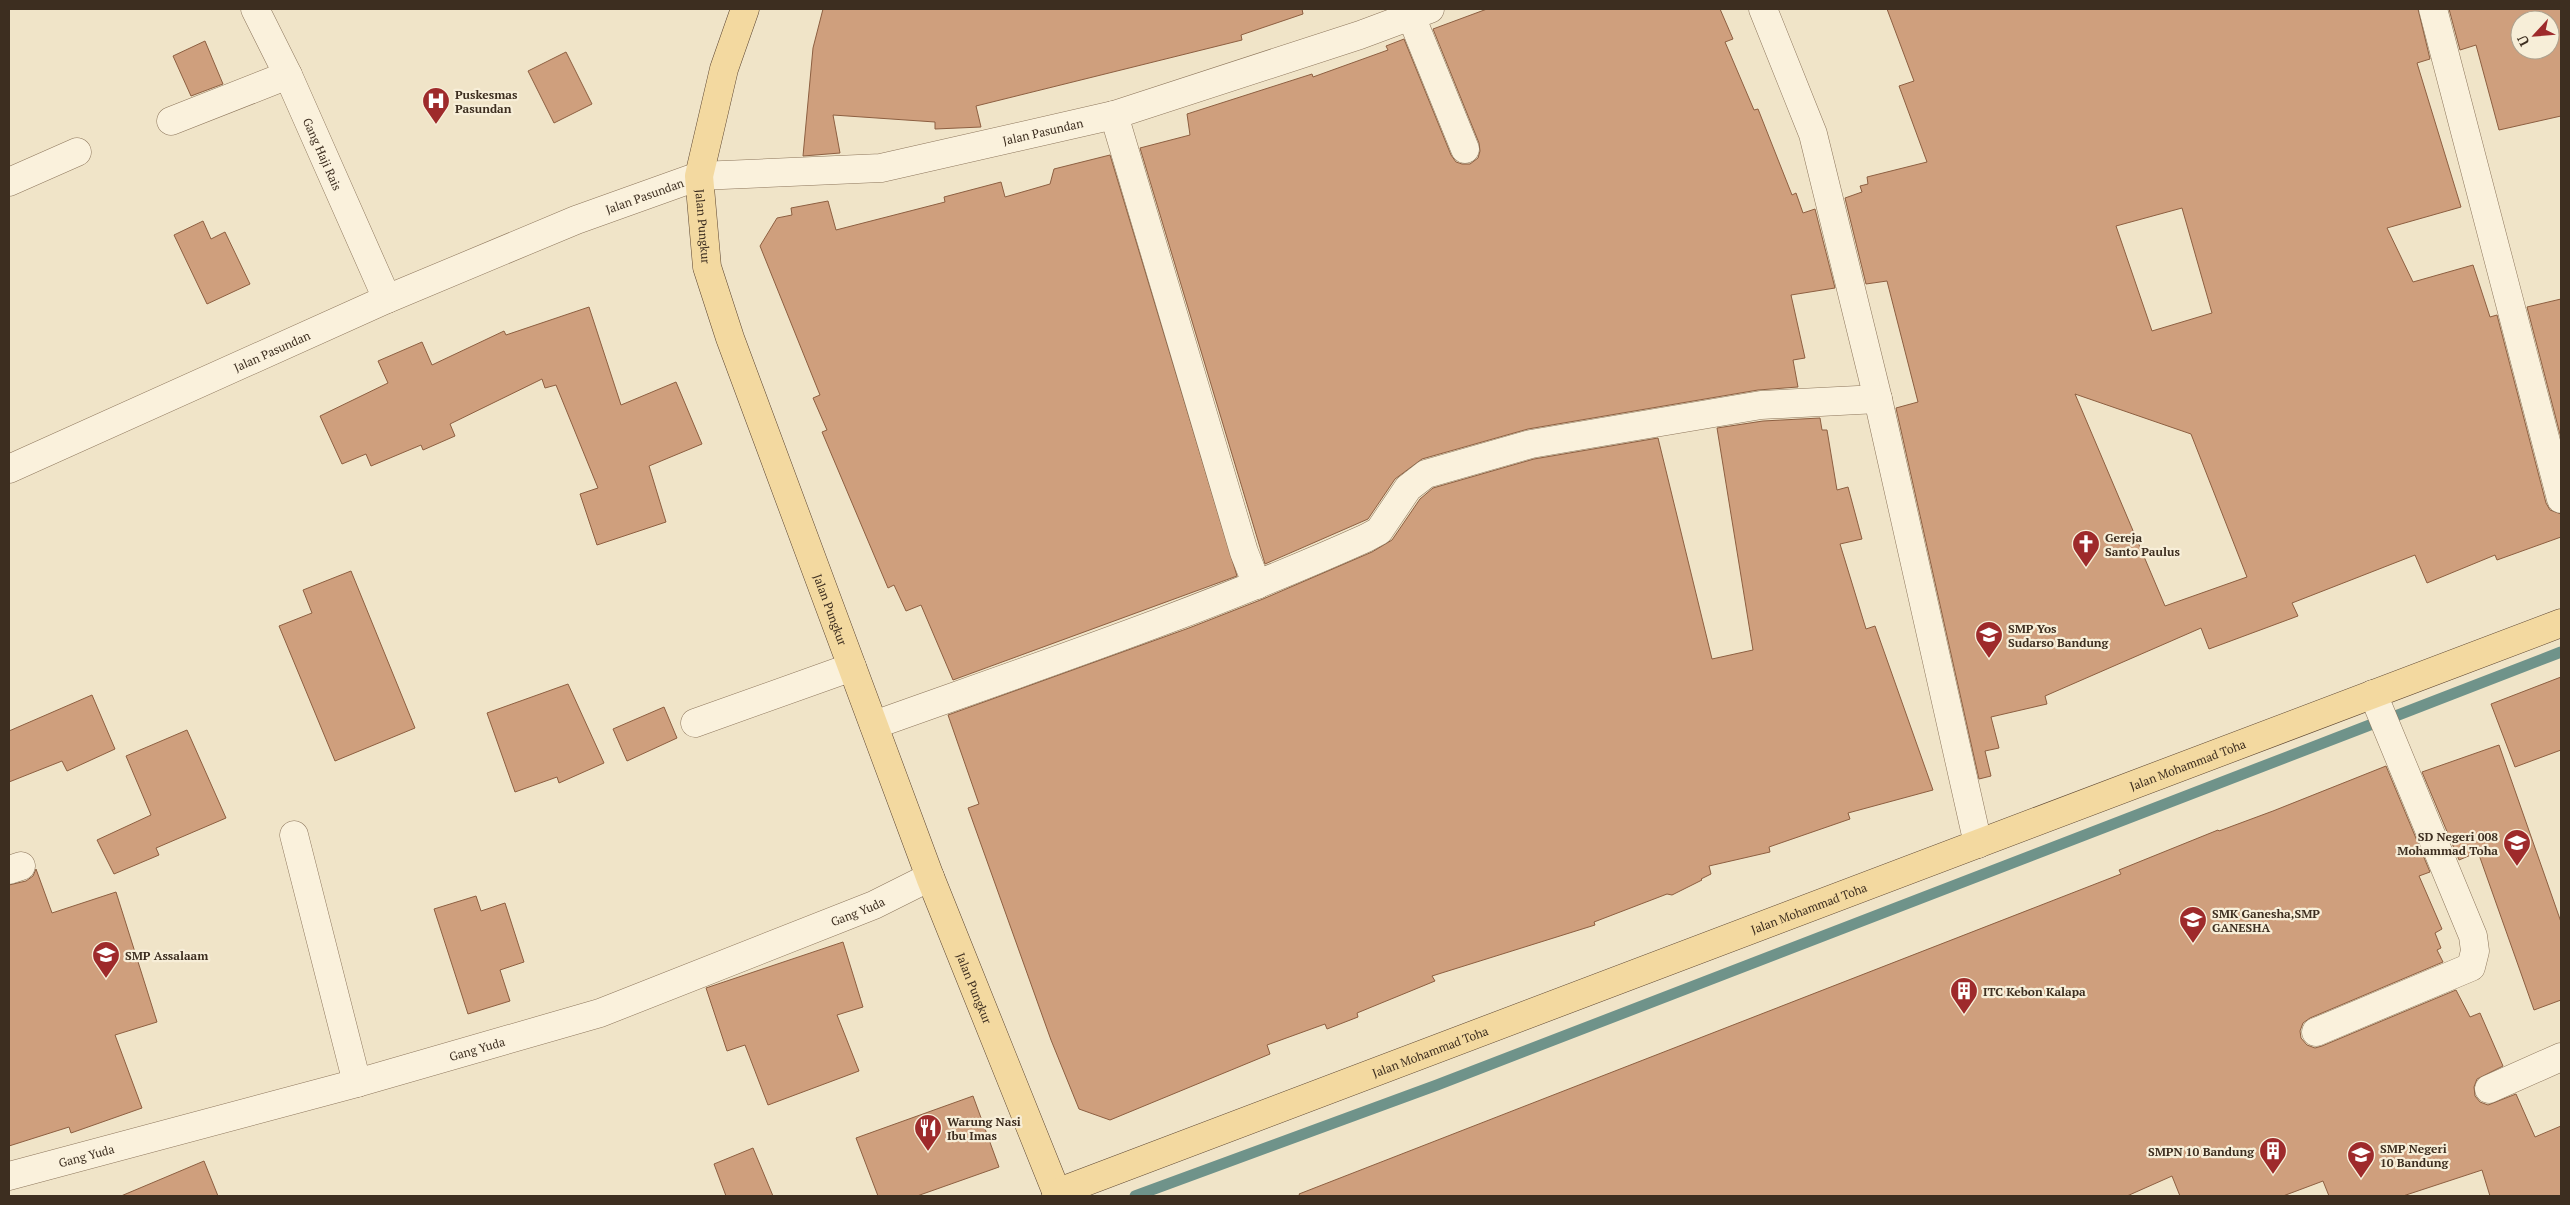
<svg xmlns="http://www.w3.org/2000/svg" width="2570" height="1205" viewBox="0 0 2570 1205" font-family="'PT Serif',serif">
<rect width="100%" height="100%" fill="#f0e4c8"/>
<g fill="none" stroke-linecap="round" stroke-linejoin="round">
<path stroke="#6f938a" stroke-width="11" d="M2393 717 2561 652
M1135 1196 1437 1085 2375 723"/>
</g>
<path fill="#cf9f7d" stroke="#8d5f41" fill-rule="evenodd" d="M823 9H1302L1303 14 1241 35 1242 40 976 106 981 127 935 129V122L833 115 840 153 803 156 813 48Z
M1487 9H1720L1733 39 1725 42 1754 110 1758 109 1792 195 1796 193 1803 213 1815 209 1835 288 1791 295 1805 358 1793 360 1798 387 1758 390 1528 429 1422 459 1395 479 1368 519 1265 564 1140 148 1190 135 1187 114 1312 74 1313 77 1388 50 1386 46 1404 39 1451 155 1456 162 1462 164H1470L1478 158 1480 151 1479 143 1433 29Z
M1887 9H2418L2430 59 2417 63 2461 207 2387 228 2413 282 2473 265 2490 317 2497 315 2546 503 2550 510 2561 514V537L2497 560 2495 555 2427 583 2415 555 2292 603 2298 616 2209 649 2201 628 2045 696 2047 704 1991 717 1999 748 1985 751 1991 776 1979 779 1896 408 1918 402 1887 281 1866 284 1845 198 1862 192 1860 186 1868 184 1867 177 1927 162 1899 86 1914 81ZM2182 208 2212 313 2152 331 2116 226ZM2075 394 2191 434 2247 577 2165 606Z
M2449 9H2561V116L2499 130 2476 45 2460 50ZM2520 20H2550V50H2520Z
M205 41 223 84 191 96 173 56Z
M566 52 592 104 554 123 528 71Z
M1110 155 1237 576 953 680 921 605 906 611 894 585 888 588 822 432 827 430 813 398 820 395 760 246 777 218 792 215 791 208 828 201 836 230 945 202 944 197 1001 182 1005 197 1050 184 1054 169Z
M203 221 211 239 225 232 250 284 207 304 174 235Z
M2561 299V438L2527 307Z
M589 307 621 405 676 382 702 444 649 466 666 522 597 545 580 494 598 488 556 385 545 388 542 379 450 424 455 436 423 450 421 445 371 466 366 454 342 464 320 416 388 383 378 361 422 342 432 365 504 331 506 335Z
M1820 418 1822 430H1827L1837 490 1848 487 1862 539 1840 544 1866 629 1875 626 1933 790 1848 813 1850 819 1769 847 1770 852 1709 866 1711 874 1701 879 1702 880 1672 895 1667 894 1594 922 1595 925 1432 976 1435 981 1357 1013 1358 1017 1327 1029 1325 1024 1267 1045 1270 1054 1110 1120 1079 1109 1051 1040 968 808 979 804 948 715 1189 628 1263 599 1372 552 1392 540 1420 499 1433 488 1534 459 1658 438 1712 659 1753 650 1717 428 1763 421Z
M351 571 415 728 335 761 279 626 312 613 303 590Z
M2561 677V750L2515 767 2491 704Z
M568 684 604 763 559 783 557 777 515 792 487 713Z
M92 695 115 749 67 771 62 761 9 782V731Z
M664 707 677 738 627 761 613 729Z
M187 730 226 818 156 848 159 855 114 874 97 840 151 815 126 756Z
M2499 745 2561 922V1000L2534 1010 2478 852 2459 860 2422 772Z
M2386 766 2430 872 2419 876 2442 929 2435 933 2441 948 2437 950 2443 962 2310 1018 2303 1023 2300 1031 2301 1038 2307 1045 2315 1048 2322 1046 2456 990 2470 1017 2480 1013 2503 1066 2477 1079 2474 1087 2475 1096 2480 1102 2488 1105 2516 1094 2535 1137 2561 1126V1196H2490L2482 1170 2403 1196H2329L2323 1181 2283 1196H2180L2172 1176 2127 1196H1300L1299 1194 2121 874 2119 870 2218 830 2219 831 2273 811Z
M36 869 52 913 116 892 157 1022 115 1035 142 1108 71 1133 69 1127 9 1146V885L26 881 33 876Z
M476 896 481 911 505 903 524 962 500 970 510 1001 468 1014 434 909Z
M843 942 863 1007 837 1015 859 1071 768 1105 745 1045 727 1051 706 988Z
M973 1096 999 1167 917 1196H878L856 1138Z
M753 1148 773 1196H726L714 1164Z
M204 1161 218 1196H121Z"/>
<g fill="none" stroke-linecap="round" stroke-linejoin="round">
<defs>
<g id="minor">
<path id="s1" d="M255 9 288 75 387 299"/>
<path d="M1763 9 1813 134 1878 399 1978 844"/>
<path d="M2433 9 2561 499"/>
<path d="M1411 16 1465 149"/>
<path d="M1114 115 1244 552 1257 585"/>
<path d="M171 121 288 75"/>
<path d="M9 182 77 152"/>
<path id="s2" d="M9 469 387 299 576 220 699 176 881 168 1114 115 1360 35 1430 9"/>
<path d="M695 723 852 667"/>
<path d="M874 725C1039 666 1206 610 1366 538L1379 531 1408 488 1426 474 1531 444 1761 405 1878 399"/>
<path d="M294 835 357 1083"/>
<path d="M9 870 21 866"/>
<path d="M2316 1032 2471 967 2475 951 2473 936 2373 694"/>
<path d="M2489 1089 2561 1057"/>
<path id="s3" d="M9 1176 357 1083 600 1013 874 905 930 877"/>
</g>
<g id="major">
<path id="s4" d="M745 9 724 69 699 176 707 267 730 338 930 877 1058 1196"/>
<path id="s5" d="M1056 1193 2561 623"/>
</g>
</defs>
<use href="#minor" stroke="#8d765c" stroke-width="29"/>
<use href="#major" stroke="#5b4430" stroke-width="29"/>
<use href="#minor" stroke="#faf1dc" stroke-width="28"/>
<use href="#major" stroke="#f3d9a0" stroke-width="28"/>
</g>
<defs>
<symbol id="hospital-pin" viewBox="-11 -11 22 30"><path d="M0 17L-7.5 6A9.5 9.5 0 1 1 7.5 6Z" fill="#9e2a2b" stroke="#f7eed8"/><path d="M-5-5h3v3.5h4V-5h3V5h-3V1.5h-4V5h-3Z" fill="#fff"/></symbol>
<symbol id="church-pin" viewBox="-11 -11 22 30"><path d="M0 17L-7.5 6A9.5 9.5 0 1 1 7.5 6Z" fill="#9e2a2b" stroke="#f7eed8"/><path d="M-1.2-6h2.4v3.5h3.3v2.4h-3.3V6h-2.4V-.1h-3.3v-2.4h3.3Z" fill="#fff"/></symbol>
<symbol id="school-pin" viewBox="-11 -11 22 30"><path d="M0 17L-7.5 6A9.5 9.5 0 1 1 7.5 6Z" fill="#9e2a2b" stroke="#f7eed8"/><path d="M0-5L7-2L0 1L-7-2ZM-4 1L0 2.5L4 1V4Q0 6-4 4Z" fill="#fff"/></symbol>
<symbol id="building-pin" viewBox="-11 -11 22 30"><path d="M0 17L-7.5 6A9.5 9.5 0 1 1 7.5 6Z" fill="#9e2a2b" stroke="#f7eed8"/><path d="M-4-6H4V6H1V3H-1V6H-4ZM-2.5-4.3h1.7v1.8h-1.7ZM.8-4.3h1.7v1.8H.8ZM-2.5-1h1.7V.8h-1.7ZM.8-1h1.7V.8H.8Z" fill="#fff"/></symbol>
<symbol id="restaurant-pin" viewBox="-11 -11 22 30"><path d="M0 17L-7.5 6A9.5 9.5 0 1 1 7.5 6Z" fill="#9e2a2b" stroke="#f7eed8"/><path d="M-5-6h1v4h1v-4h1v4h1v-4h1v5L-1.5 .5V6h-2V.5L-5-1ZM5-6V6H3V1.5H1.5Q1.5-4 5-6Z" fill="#fff"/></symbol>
</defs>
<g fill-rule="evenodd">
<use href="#hospital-pin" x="420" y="85" width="32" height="43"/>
<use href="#church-pin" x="2070" y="528" width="32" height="43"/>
<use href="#school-pin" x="1973" y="619" width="32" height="43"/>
<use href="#school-pin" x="2501" y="827" width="32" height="43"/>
<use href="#school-pin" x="2177" y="904" width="32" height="43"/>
<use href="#school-pin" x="90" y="939" width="32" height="43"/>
<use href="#building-pin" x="1948" y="975" width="32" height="43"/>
<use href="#restaurant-pin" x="912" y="1112" width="32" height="43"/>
<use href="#building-pin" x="2257" y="1135" width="32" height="43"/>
<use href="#school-pin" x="2345" y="1139" width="32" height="43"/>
</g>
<g text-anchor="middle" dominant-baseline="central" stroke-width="4.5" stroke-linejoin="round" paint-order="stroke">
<g font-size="12" font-weight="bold" fill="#3d2e20" stroke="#f7eed8" text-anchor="start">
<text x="455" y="94">Puskesmas<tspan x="455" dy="14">Pasundan</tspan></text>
<text x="2105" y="537">Gereja<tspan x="2105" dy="14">Santo Paulus</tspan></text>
<text x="2008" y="628">SMP Yos<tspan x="2008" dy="14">Sudarso Bandung</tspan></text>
<text x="2498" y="836" text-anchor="end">SD Negeri 008<tspan x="2498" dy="14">Mohammad Toha</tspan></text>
<text x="2212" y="913">SMK Ganesha,SMP<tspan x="2212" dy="14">GANESHA</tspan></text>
<text x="125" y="955">SMP Assalaam</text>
<text x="1983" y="991">ITC Kebon Kalapa</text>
<text x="947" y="1121">Warung Nasi<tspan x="947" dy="14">Ibu Imas</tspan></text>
<text x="2380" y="1148">SMP Negeri<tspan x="2380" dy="14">10 Bandung</tspan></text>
<text x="2254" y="1151" text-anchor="end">SMPN 10 Bandung</text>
</g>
<g font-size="12" fill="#3d2e20" stroke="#f7eed8">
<text stroke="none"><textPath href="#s2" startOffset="1098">Jalan Pasundan</textPath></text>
<text stroke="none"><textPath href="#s1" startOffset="160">Gang Haji Rais</textPath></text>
<text stroke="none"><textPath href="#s2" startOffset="692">Jalan Pasundan</textPath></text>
<text stroke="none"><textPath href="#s4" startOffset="224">Jalan Pungkur</textPath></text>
<text stroke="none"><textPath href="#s2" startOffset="288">Jalan Pasundan</textPath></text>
<text stroke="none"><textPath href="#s4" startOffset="629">Jalan Pungkur</textPath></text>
<text stroke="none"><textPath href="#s5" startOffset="1210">Jalan Mohammad Toha</textPath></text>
<text stroke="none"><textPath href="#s5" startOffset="805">Jalan Mohammad Toha</textPath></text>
<text stroke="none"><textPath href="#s3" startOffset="890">Gang Yuda</textPath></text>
<text stroke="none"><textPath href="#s4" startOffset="1034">Jalan Pungkur</textPath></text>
<text stroke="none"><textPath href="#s3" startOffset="485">Gang Yuda</textPath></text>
<text stroke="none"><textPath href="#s5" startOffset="400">Jalan Mohammad Toha</textPath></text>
<text stroke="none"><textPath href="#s3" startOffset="80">Gang Yuda</textPath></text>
</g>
</g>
<rect width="2570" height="1205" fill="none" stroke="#3d2e20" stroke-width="20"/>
<g transform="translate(2535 35) rotate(244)"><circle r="24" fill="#f7eed8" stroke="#ada18e"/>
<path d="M0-4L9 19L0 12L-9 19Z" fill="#9e2a2b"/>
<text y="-8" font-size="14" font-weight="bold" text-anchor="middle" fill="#3d2e20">U</text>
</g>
</svg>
